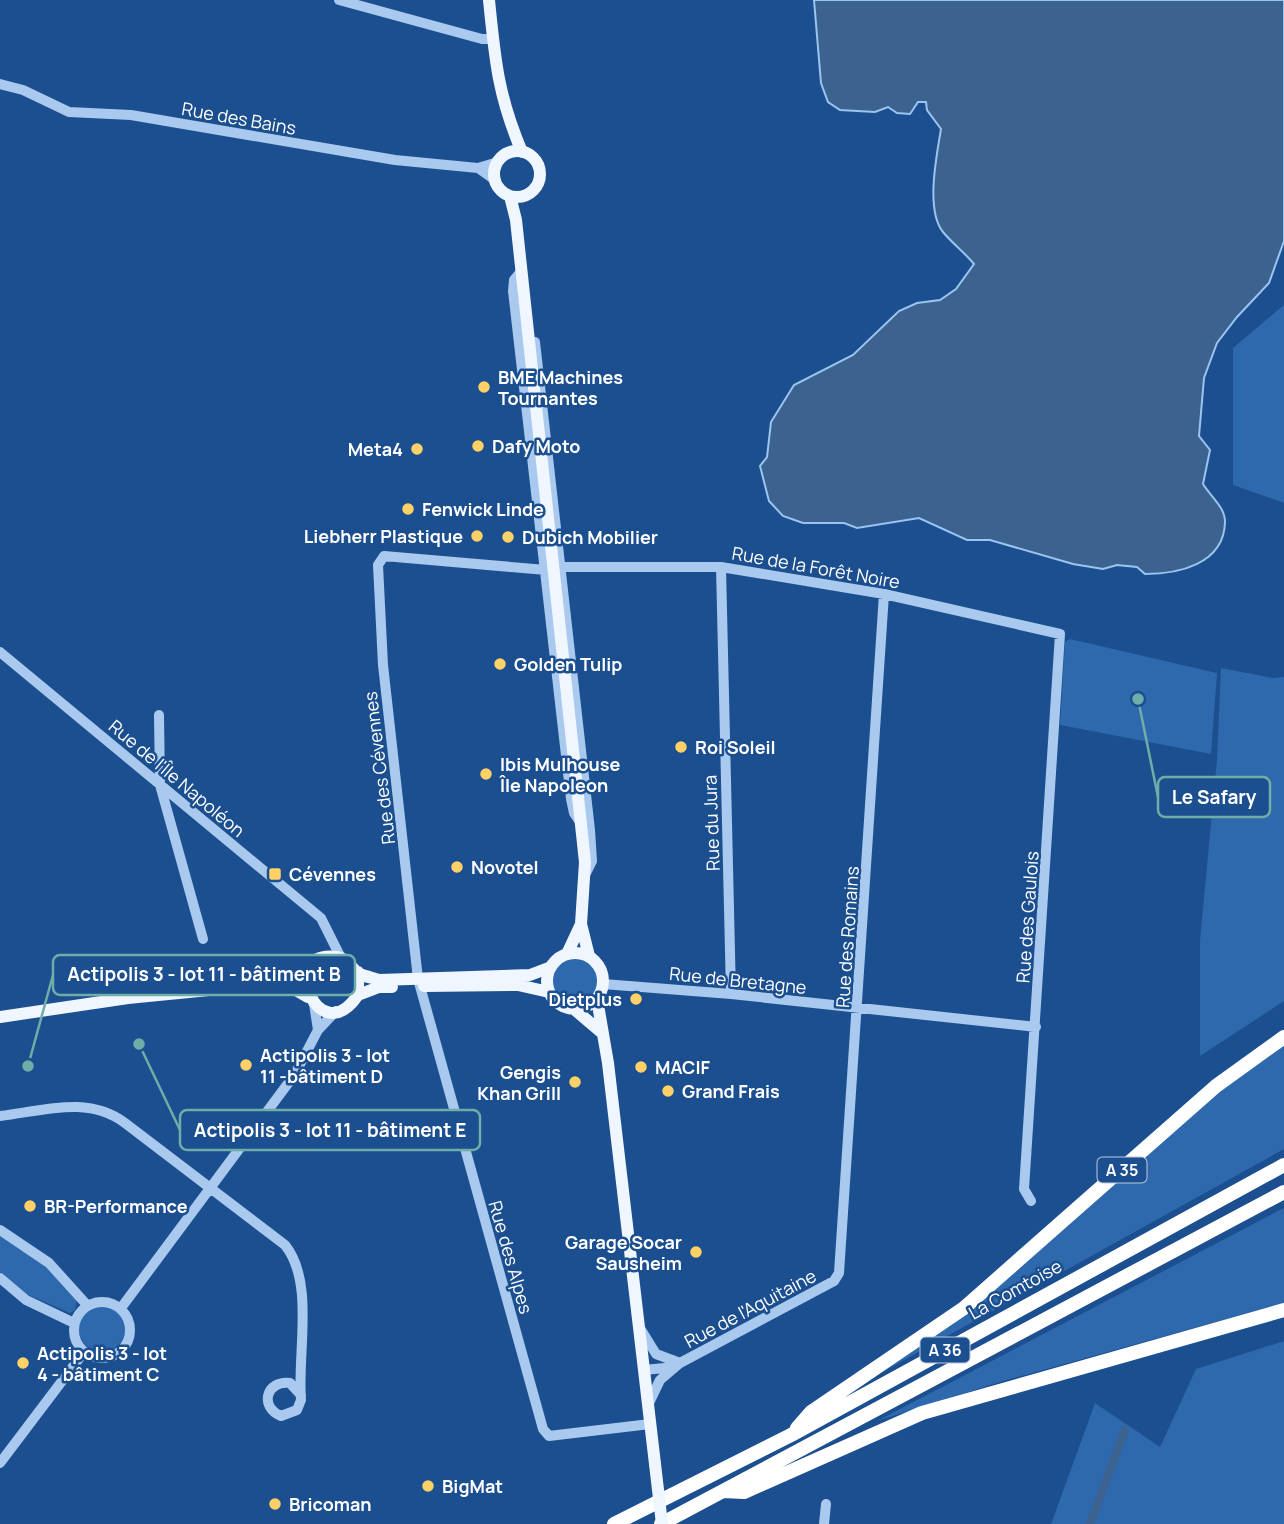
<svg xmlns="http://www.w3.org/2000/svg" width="1284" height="1524" viewBox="0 0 1284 1524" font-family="Manrope,sans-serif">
<rect width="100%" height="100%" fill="#1b4f8f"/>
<path fill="#2e69ad" d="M1284 305V503L1233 485V348Z
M1070 639 1217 673 1211 754 1060 725 1065 642Z
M1221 668 1273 678 1284 677V1001L1200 1056V940L1217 760Z
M551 980a23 23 0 1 1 46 0a23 23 0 1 1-46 0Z
M1284 1042V1149L868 1380 1219 1090Z
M1284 1208V1303L1003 1381 877 1421Z
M0 1235 52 1269 77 1300 75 1310 70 1313 24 1293 0 1272Z
M79 1329a23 23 0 1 1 46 0a23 23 0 1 1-46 0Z
M1284 1341V1524H1051L1095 1403 1160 1447 1196 1369Z"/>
<path fill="#3c6290" stroke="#9cc4f0" stroke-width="2" d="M814 0H1284V241L1269 283 1237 317 1217 343 1204 378 1199 436 1210 450 1203 484C1211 497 1225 507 1225 522 1224 565 1177 574 1145 574L1137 567 1117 565 1103 569 1073 564 990 540H967L919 518 857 528 844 523H803L783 516 769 501 760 466 767 457 771 422 794 385 853 355 899 311 917 303 940 300 956 289 974 264C965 253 952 243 943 232 925 210 937 154 941 129L927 110 926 102H918L910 114 897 113 888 107 875 112 840 110 828 102 821 83Z"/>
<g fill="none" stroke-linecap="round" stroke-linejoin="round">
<path stroke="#3c6290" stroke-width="8" d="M1090 1524 1125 1430"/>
<path stroke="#a9c9ee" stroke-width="10" d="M339 0 482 39H493
M0 84 23 90 69 112 131 115 395 160 478 168 498 162
M478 168 495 180
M523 279 519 274 514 280 513 291 571 799 574 813 580 822
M535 342 590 830 592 861 585 875
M562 567H721L884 594 1060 634 1024 1189 1031 1201
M721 567 731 994
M546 570 384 556 378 565 383 665 418 979 543 1429 549 1436 650 1424
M0 652 321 918 341 958
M159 715 160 785 203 939
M603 984 731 994 1036 1027
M314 1004 318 1030
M0 1116C43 1111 88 1095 125 1123L285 1245C315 1282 297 1354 301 1400L297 1410 281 1416C259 1407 266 1380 290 1383L301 1395
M0 1230 49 1263 87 1305
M0 1278 26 1300 74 1323
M74 1330a28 28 0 1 1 56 0a28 28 0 1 1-56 0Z
M121 1308 295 1074 318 1030 336 1011
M640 1328 656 1354 680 1363
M644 1370 675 1367
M649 1403 660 1380 680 1363 834 1281 839 1273 884 594
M0 1463 84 1352
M824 1524 826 1504"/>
<path stroke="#f0f6ff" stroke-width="12" d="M489 0C495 60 498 96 522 152
M494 174a23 23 0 1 1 46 0a23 23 0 1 1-46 0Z
M510 196 516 220 585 862 581 924 567 954
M581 924 589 956
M547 981a28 28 0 1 1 56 0a28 28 0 1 1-56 0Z
M358 972V995C318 1054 277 948 337 957 348 959 350 967 358 973 363 976 373 978 379 980L530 975 551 967
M424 986 518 985 549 992
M358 995 379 987H392
M597 999 608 1063 655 1464
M574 1009 601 1032
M0 1017 128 998 219 989 289 986 308 997"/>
<path stroke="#fff" stroke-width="14" d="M797 1428 811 1412 964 1308 1216 1086 1284 1037
M724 1491 744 1492 922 1413 1284 1310
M614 1524 791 1435 1284 1165
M661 1524 1284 1192"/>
<path stroke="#f0f6ff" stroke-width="12" d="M655 1464 662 1524"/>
</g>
<g fill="#ffd166" stroke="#1b4f8f" stroke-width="2.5">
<circle cx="484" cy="387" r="7"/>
<circle cx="478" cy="446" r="7"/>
<circle cx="417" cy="449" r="7"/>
<circle cx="408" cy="509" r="7"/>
<circle cx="477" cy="536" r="7"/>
<circle cx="508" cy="537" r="7"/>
<circle cx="500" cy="664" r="7"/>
<circle cx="681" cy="747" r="7"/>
<circle cx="486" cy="774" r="7"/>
<circle cx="457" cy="867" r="7"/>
<rect x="268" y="867" width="14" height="14" rx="3.5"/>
<circle cx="636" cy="999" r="7"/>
<circle cx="246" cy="1065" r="7"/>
<circle cx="641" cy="1067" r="7"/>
<circle cx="575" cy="1082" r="7"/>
<circle cx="668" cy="1091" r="7"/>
<circle cx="30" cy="1206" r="7"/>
<circle cx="696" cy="1252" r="7"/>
<circle cx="23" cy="1363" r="7"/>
<circle cx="428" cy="1486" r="7"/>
<circle cx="275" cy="1504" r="7"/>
</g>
<g text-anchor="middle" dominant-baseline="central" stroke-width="5" stroke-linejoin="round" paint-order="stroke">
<g fill="#1b4f8f" stroke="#bbcadd" stroke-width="2">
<rect x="1097.5" y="1157.5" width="49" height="25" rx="5"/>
<rect x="920.5" y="1337.5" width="49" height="25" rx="5"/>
</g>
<g font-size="16" font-weight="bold" fill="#fff">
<text x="1122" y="1170">A 35</text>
<text x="945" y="1350">A 36</text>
</g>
<g font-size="18" fill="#fff" stroke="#1b4f8f">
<text transform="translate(239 118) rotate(10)">Rue des Bains</text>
<text transform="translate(816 567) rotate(10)">Rue de la Forêt Noire</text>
<text transform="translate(379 768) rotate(-97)">Rue des Cévennes</text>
<text transform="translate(177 778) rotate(40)">Rue de l'Île Napoléon</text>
<text transform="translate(711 823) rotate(-92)">Rue du Jura</text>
<text transform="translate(1027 917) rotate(-86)">Rue des Gaulois</text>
<text transform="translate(847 937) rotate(-86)">Rue des Romains</text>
<text transform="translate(738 980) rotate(6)">Rue de Bretagne</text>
<text transform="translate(511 1257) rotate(74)">Rue des Alpes</text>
<text transform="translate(1015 1289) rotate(-29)">La Comtoise</text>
<text transform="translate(750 1308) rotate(-28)">Rue de l'Aquitaine</text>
</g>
<g font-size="18" font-weight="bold" fill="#fff" stroke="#1b4f8f" text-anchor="start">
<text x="498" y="377">BME Machines<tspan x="498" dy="21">Tournantes</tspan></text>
<text x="492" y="446">Dafy Moto</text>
<text x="403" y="449" text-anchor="end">Meta4</text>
<text x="422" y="509">Fenwick Linde</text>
<text x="463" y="536" text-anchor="end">Liebherr Plastique</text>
<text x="522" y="537">Dubich Mobilier</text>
<text x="514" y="664">Golden Tulip</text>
<text x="695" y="747">Roi Soleil</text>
<text x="500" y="764">Ibis Mulhouse<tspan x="500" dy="21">Île Napoleon</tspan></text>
<text x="471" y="867">Novotel</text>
<text x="289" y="874">Cévennes</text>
<text x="622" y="999" text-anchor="end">Dietplus</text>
<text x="260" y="1055">Actipolis 3 - lot<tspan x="260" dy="21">11 -bâtiment D</tspan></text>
<text x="655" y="1067">MACIF</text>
<text x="561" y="1072" text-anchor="end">Gengis<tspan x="561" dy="21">Khan Grill</tspan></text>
<text x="682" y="1091">Grand Frais</text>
<text x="44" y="1206">BR-Performance</text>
<text x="682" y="1242" text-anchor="end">Garage Socar<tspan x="682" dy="21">Sausheim</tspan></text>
<text x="37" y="1353">Actipolis 3 - lot<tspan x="37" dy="21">4 - bâtiment C</tspan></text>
<text x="442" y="1486">BigMat</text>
<text x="289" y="1504">Bricoman</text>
</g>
</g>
<path fill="none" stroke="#6fada8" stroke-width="2.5" d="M1138 699L1158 797M28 1066L53 975M139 1044L180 1130"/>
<g fill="#6fada8" stroke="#1b4f8f" stroke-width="2.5">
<circle cx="1138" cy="699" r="7"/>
<circle cx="28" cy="1066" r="7"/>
<circle cx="139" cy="1044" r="7"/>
</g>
<g fill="#1b4f8f" stroke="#6fada8" stroke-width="2.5">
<rect x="1158" y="777" width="112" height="40" rx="7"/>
<rect x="53" y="955" width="302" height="40" rx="7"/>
<rect x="180" y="1110" width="300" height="40" rx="7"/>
</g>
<g font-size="19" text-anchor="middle" font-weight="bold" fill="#fff">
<text x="1214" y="804">Le Safary</text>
<text x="204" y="981">Actipolis 3 - lot 11 - bâtiment B</text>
<text x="330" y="1137">Actipolis 3 - lot 11 - bâtiment E</text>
</g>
</svg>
